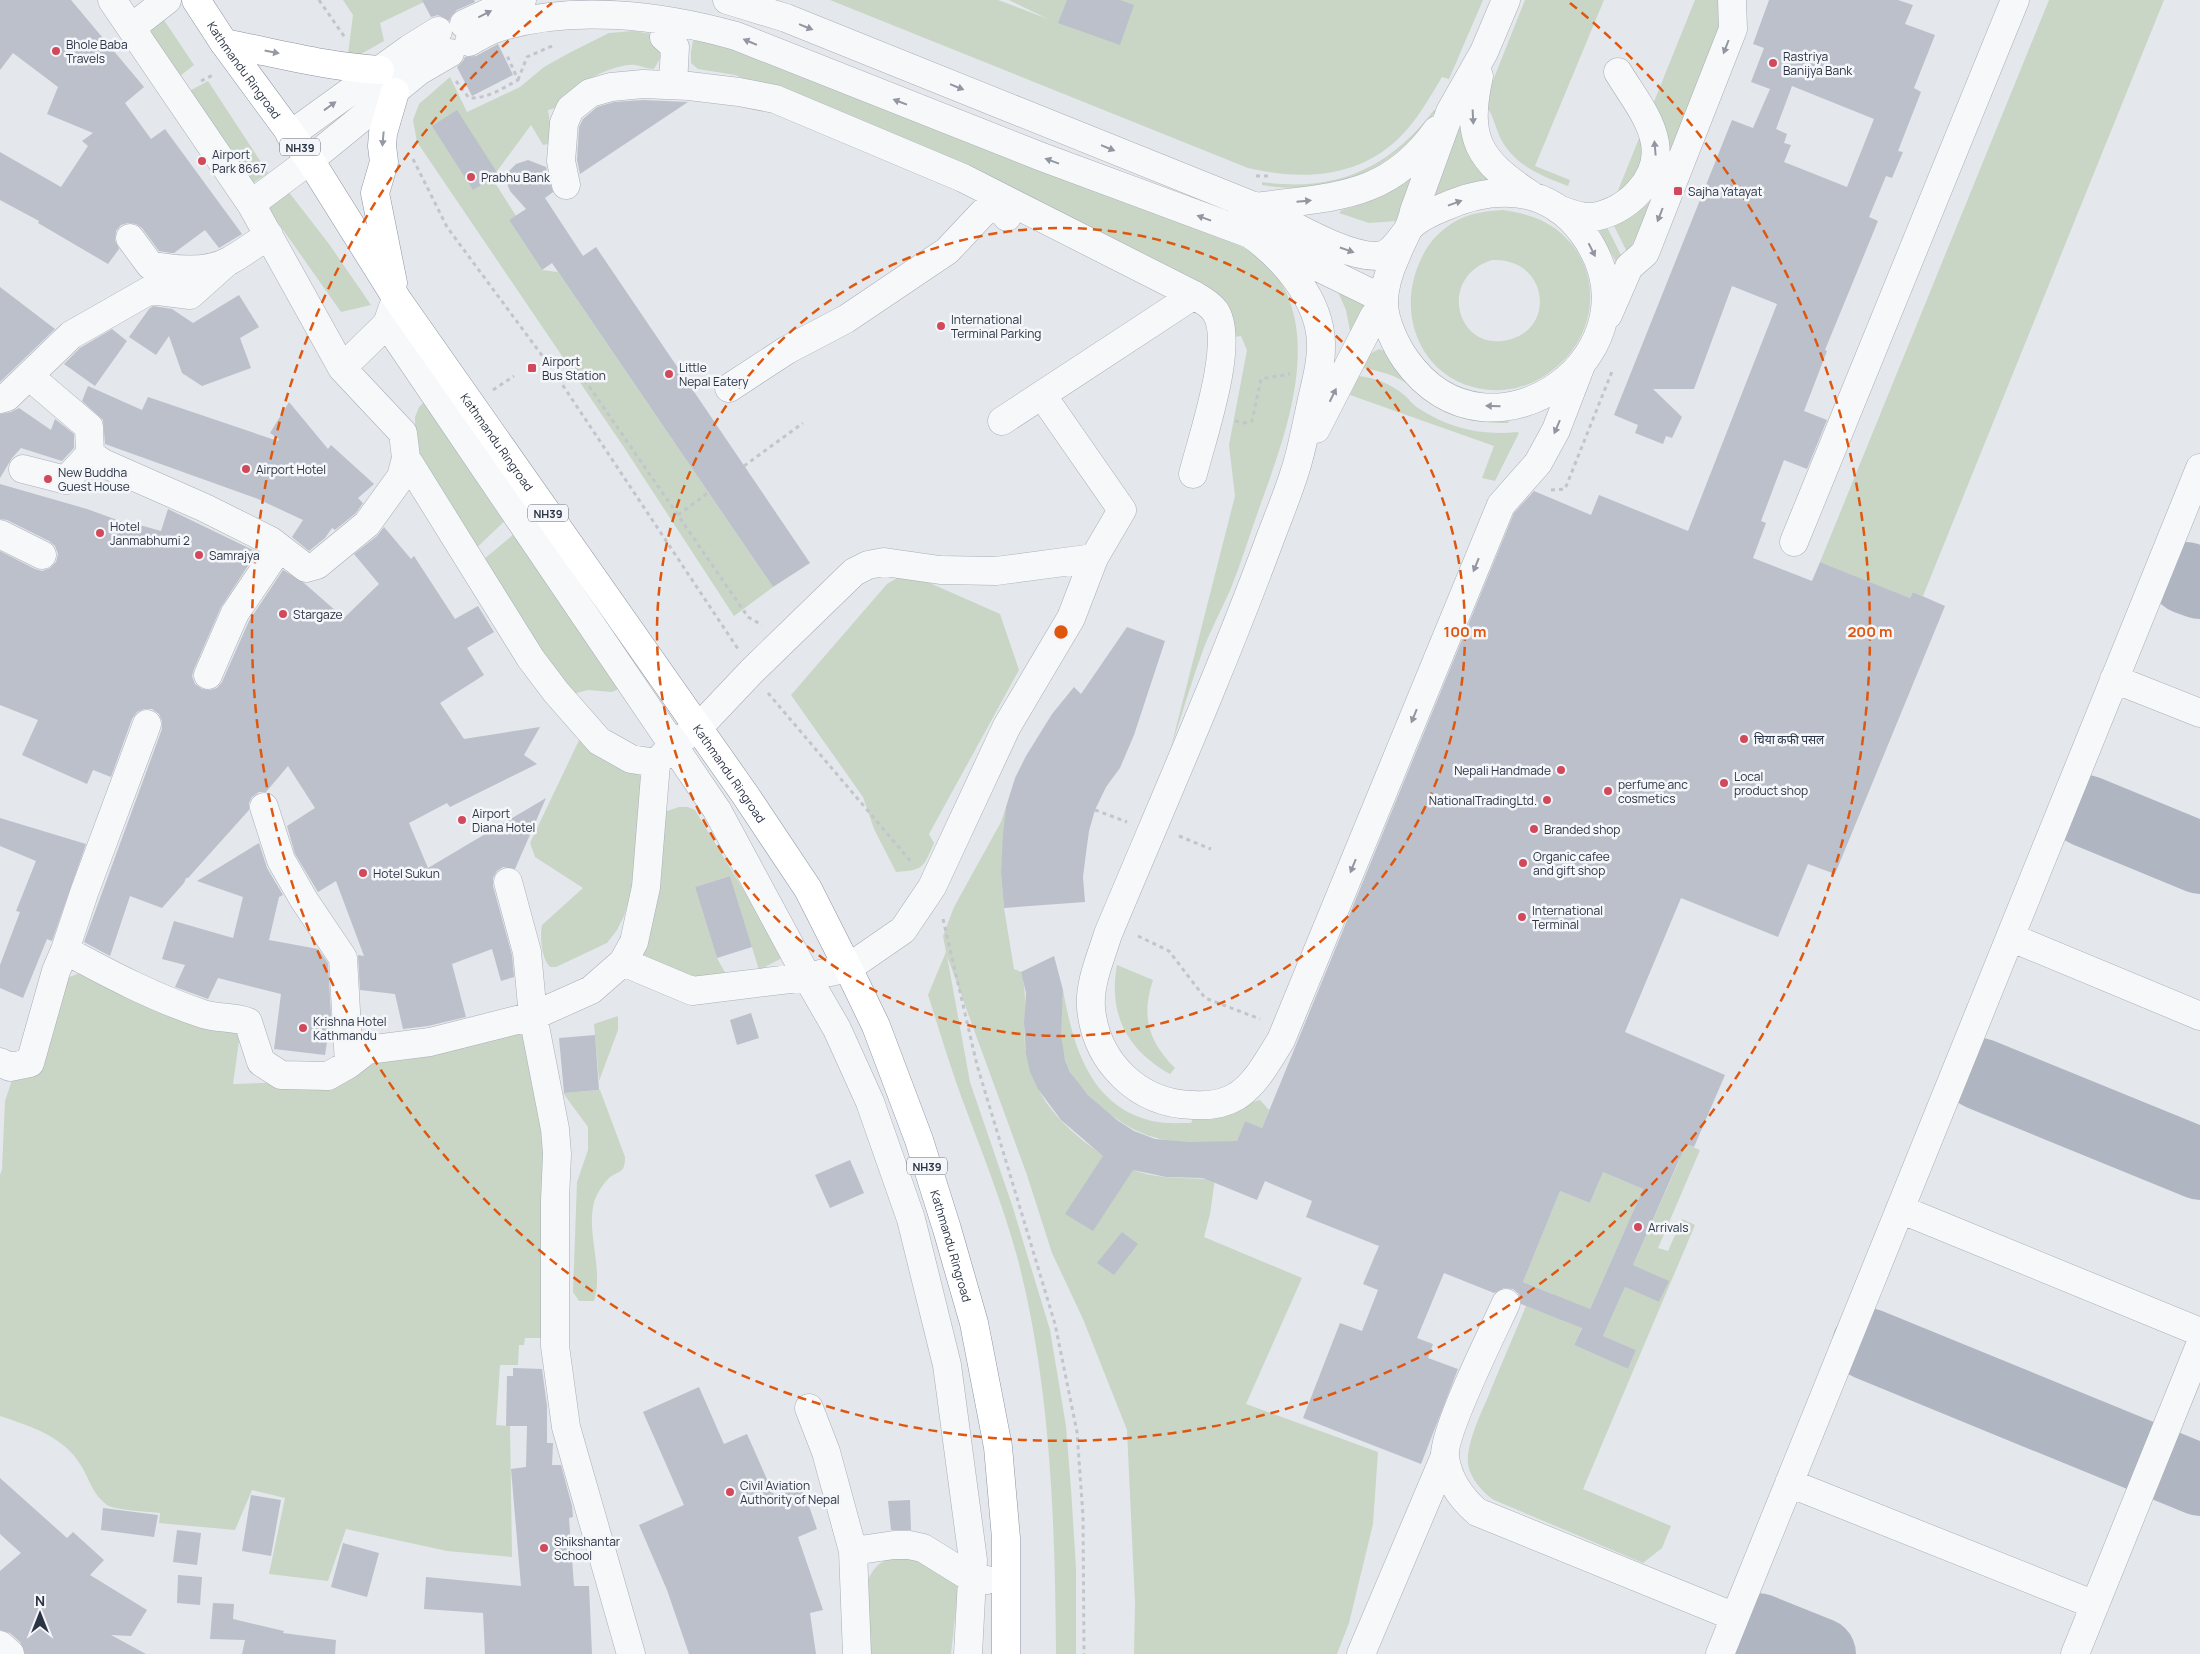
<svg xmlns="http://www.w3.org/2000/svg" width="2200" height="1654" viewBox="0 0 2200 1654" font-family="Manrope,'Noto Sans Devanagari',sans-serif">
<rect width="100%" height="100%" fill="#e4e7ec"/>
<path fill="#c9d6c5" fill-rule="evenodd" d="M343 0H423L424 2 380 23 384 41 347 62 353 15Z
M830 0H998L1048 19 1009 0H1483L1449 79 1442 77C1429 99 1416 122 1397 140 1355 179 1300 180 1248 168Z
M1525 0H1604L1535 166 1570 180 1568 186C1542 176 1516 166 1502 141 1495 129 1494 114 1484 103Z
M1695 0H1721L1720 31 1670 161 1651 109Z
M2049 0H2164L1923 596 1913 592 1910 598 1820 562Z
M162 17 194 65 180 76 144 30Z
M634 31 657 35 662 55 654 69C647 69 642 66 635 65 621 63 591 76 581 85 568 97 566 106 548 110L553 143 543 145 531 125 492 178 516 216 509 220 542 270 558 272 773 587 734 616 623 446 417 142 413 120 419 104 450 77 467 112 520 87 544 67 569 53 609 33Z
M702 40 731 44 1226 239C1249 249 1271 263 1283 286 1318 351 1283 442 1260 506 1250 533 1242 561 1231 588 1222 609 1211 629 1203 650 1191 683 1181 717 1170 751L1235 496 1229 445 1247 350 1241 336 1235 337 1232 315 1227 304 1177 277 879 132 735 75 698 69 691 63V52L693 41Z
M208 81 268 173 241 191 178 97Z
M1434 110 1436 111C1391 170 1337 197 1262 185V182C1335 193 1390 168 1434 110Z
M1457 123 1488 180 1455 190 1430 202Z
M1640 136C1650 168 1636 176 1615 198Z
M1413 175 1397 221 1369 223 1339 213 1342 210C1368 203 1392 192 1413 175Z
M288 191 329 244 371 305 341 312 267 207Z
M1654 198 1628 254 1613 224 1635 215Z
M1503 210C1525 213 1548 220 1564 236 1604 274 1596 336 1555 368 1541 380 1522 389 1503 390 1430 394 1391 322 1421 259 1428 243 1440 230 1456 221 1470 213 1487 211 1503 210ZM1492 260C1548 257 1557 329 1508 340 1456 352 1437 277 1492 260Z
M1606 225 1624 261 1618 266 1597 226Z
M1371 289 1351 336 1346 310 1338 292Z
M1379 349 1387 352 1399 373 1430 401 1457 414 1473 419 1507 420 1509 423C1483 423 1460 421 1437 408 1424 400 1415 388 1403 381 1391 374 1376 370 1363 368L1368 355Z
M1359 376C1376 378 1391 384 1404 395 1409 399 1413 405 1418 408 1448 428 1482 436 1517 432L1519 433 1495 481 1482 478 1494 446 1350 395Z
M426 400 511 515 471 553 415 459V417L419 407Z
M519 530 625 686 612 692 588 690 565 696 478 564Z
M909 576 923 580 1000 614 1019 670 929 834 934 843C923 868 924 870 896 872L874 829 863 797 791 695 887 584 897 578Z
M582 734 636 763 651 792 631 893 624 916 617 930 607 943 556 967H550C541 958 540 937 542 925L583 888 535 857 530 843Z
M679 807H688L695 810 773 939 782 958 759 970 730 876 695 887 717 958 732 985 707 992 635 964 664 812Z
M1006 807 1001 873 1004 908 1014 969 1021 972C1030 1001 1020 1027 1027 1055 1030 1066 1033 1078 1038 1088 1055 1125 1107 1164 1146 1174 1168 1179 1192 1178 1215 1179L1210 1214 1204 1237 1302 1278 1246 1404 1378 1452 1373 1524 1349 1623 1337 1654H1134L1135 1603 1127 1430 1083 1319 1052 1253 1027 1175 947 956 970 1082 1013 1208 1050 1330 1066 1426 1071 1489 1076 1568V1654H1056C1055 1523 1051 1388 1018 1260 1003 1204 981 1150 961 1096 949 1063 939 1029 928 995L946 952 943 936 954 907 1001 822Z
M1117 965 1153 980C1141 1016 1148 1041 1175 1068L1170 1074C1127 1050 1108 1014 1117 965Z
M80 973 245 1034 239 1041 233 1084 348 1080 370 1057 518 1029 526 1033 544 1115 547 1338H525L524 1345H519L518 1365H500L496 1425 510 1426 512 1557 447 1551 346 1529 328 1581 269 1574 285 1498 252 1490 235 1530 159 1523 160 1513C150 1512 114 1510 107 1505 93 1495 90 1481 82 1467 64 1436 32 1427 0 1416V1175L2 1169 5 1101 12 1080 23 1067 64 979Z
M1063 990C1073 1045 1089 1106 1152 1121 1165 1124 1178 1123 1191 1123L1194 1117 1260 1100 1269 1110 1262 1128 1245 1121 1237 1141C1177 1144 1145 1146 1098 1104 1085 1092 1070 1077 1065 1059 1058 1037 1062 1013 1063 990Z
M618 1016V1030L599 1081 594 1024Z
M600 1090 625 1157C625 1175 619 1169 608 1179 603 1184 596 1195 594 1202 586 1235 604 1269 594 1301H579L573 1292 577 1182 588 1150V1127L563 1093Z
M1595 1106 1700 1150 1658 1248 1668 1251 1682 1219 1695 1225 1583 1489 1671 1526 1662 1548 1643 1563 1494 1500C1483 1493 1470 1478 1468 1464 1466 1441 1484 1408 1492 1387 1503 1360 1515 1333 1526 1306L1544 1313 1553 1294 1523 1282 1560 1191 1590 1203 1600 1179 1573 1159 1643 1189 1574 1345 1628 1369 1636 1350 1603 1336 1625 1287 1659 1302 1668 1281 1633 1265 1680 1159 1657 1150Z
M912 1555 959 1581 951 1654H868V1580C878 1558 890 1558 912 1555Z"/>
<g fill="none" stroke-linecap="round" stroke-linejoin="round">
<path stroke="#b0b6c1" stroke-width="72" d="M2186 578 2200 583
M2086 811 2200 858
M1980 1074 2200 1164
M1868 1344 2200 1480
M1758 1629 1820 1654"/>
</g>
<path fill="#bbc0ca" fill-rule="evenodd" d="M0 0H71L144 87 125 103 151 139 165 129 242 234 219 248 205 230 174 253H171L159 251 142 228 136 224 128 223 121 225 116 231 115 240 119 249 108 264 38 223 39 221 0 200V152L61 187 88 146 82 141 93 133 47 114 58 87 13 53 0 70Z
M422 0H474L475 2 457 10 452 15 449 21 438 15 431 17Z
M1067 0H1120L1134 5 1120 45 1058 23Z
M1769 0H1898L1913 5 1905 24 1935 35 1914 88 1921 92 1898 151 1903 152 1892 178 1886 176 1869 217 1878 221 1825 350 1827 351 1804 411 1827 420 1807 469 1784 460 1761 521 1766 523 1753 558 1812 581 1820 562 1910 598 1913 592 1945 606 1835 874 1808 864 1778 937 1681 898 1625 1032 1725 1075 1694 1147 1686 1144 1633 1265 1669 1281 1659 1302 1625 1287 1603 1336 1636 1350 1628 1369 1574 1345 1582 1328 1521 1304 1519 1294 1513 1289 1504 1288 1494 1293 1444 1273 1417 1338 1433 1344 1428 1358 1458 1369 1421 1464 1303 1418 1340 1323 1362 1331 1378 1290 1363 1284 1379 1246 1306 1217 1312 1201 1265 1181 1257 1200 1203 1178 1166 1177 1133 1170 1093 1231 1065 1214 1103 1156 1061 1120 1038 1089 1030 1072 1026 1054 1024 1022 1026 993 1021 972 1054 956 1063 990 1061 1035 1065 1060 1070 1072 1088 1095 1117 1120 1134 1131 1155 1139 1189 1142 1237 1141 1245 1121 1262 1128 1514 513 1534 491 1591 515 1599 495 1688 531 1777 304 1732 286 1694 389H1653L1682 417 1672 438 1666 436 1663 444 1635 433 1638 425 1614 415 1732 120 1753 128 1770 89 1751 82 1764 48 1753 44ZM1792 86 1874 119 1847 187 1784 162 1791 145 1784 143 1787 134 1776 129ZM1603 1172 1643 1189 1590 1309 1523 1282 1560 1191 1590 1203Z
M498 44 513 75 472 96 457 67 463 61 465 57 476 56Z
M643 100 688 102 580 174 577 160 579 127 583 119 597 107 614 102Z
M457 110 498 174 473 190 432 126Z
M528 160 546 167 553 192 545 198 583 256 596 247 810 563 773 587 552 263 542 270 509 220 526 209 510 191 504 176 516 164Z
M0 287 55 329 0 382Z
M239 295 259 327 240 338 251 368 202 386 182 373 169 336 156 355 129 337 149 309 153 306 172 309 193 323Z
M112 329 127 341 95 386 64 364 80 348Z
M88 386 142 410 148 397 278 441 279 439 270 433 289 402 328 449 331 445 374 484 358 498 363 503 356 513 335 530 332 528 325 538 309 551 292 537 303 520 258 499 105 444 103 420 82 401Z
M19 408 51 430 55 419 74 434V448L62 461 21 448 12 458 0 478V414L11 412Z
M0 484 87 509 134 526 136 524 161 531 168 509 257 552 221 607 194 669 192 676 195 684 202 689 210 690 217 688 222 682 249 621 283 570 304 583 344 618 379 584 354 554 377 536 384 527 411 559 414 556 455 619 478 606 494 632 467 648 484 675 440 703 464 739 540 727 524 755 537 764 450 807 447 803 409 823 428 868 546 798 515 869 503 867 497 871 493 878V886L512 955 514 977 501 981 492 949 452 964 466 1017 428 1026 403 1029 395 994 360 990 358 955 364 956 336 881 318 892 295 854 287 826 315 808 288 766 266 792H259L252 797 249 803V810L188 878H186L184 883 162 908 130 896 110 956 84 942 162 729V721L159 714 152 709H144L137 712 132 719 111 777 93 770 87 784 22 755 38 720 0 705V551L35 569 42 571 50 568 56 562 58 554 55 546 49 541 7 520 0 519Z
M1127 627 1165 641 1134 735 1120 768 1106 787 1095 810 1089 831 1086 853 1083 877 1085 902 1004 908 1001 873 1003 834 1006 807 1015 778 1026 756 1052 714 1074 687 1081 694Z
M0 818 86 844 52 941 47 939 23 998 0 988V965L20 912 16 911 36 861 0 846Z
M259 843 267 868 283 895 279 897 269 940 318 949 328 963 331 1015 325 1055 274 1049 281 994 218 978 208 999 175 987 185 965 162 959 174 921 233 938 243 897 197 881Z
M730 876 752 947 717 958 695 887Z
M751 1013 759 1038 737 1045 730 1020Z
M595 1035 599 1090 564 1093 559 1038Z
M850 1160 864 1193 830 1208 815 1175Z
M1122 1232 1138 1244 1114 1275 1097 1263Z
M513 1368 542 1369 547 1406V1443H553L552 1465H561L572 1506 573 1517 569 1518 574 1586H589L592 1654H485L483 1613 424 1609 426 1577 521 1586 511 1469 526 1467 527 1426H506L507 1376H513Z
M699 1387 724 1444 747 1434 774 1495 801 1483 817 1529 798 1537 823 1610 810 1613 816 1654H689L667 1590 639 1525 684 1505 643 1412Z
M0 1478 67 1538 73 1532 104 1560 90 1575 147 1610 131 1636 111 1635 146 1654H25L20 1642 10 1633 0 1630V1571L21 1553 0 1534Z
M251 1495 281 1500 271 1556 242 1551Z
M910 1500 911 1530H891L888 1501Z
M103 1508 158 1515 154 1537 101 1530Z
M177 1530 201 1533 197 1565 173 1562Z
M343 1543 379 1553 367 1597 331 1587Z
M178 1575 202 1577 200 1605 177 1603Z
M213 1603 234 1604 233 1619 284 1631 283 1633 336 1640 335 1654H242L245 1640 210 1639Z"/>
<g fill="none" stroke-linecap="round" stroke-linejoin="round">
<defs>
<path id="minor" d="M112 0 251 204 342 368
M727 0 786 18C941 81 1096 142 1251 205 1285 219 1343 258 1379 256 1395 254 1402 234 1413 224 1422 216 1434 211 1444 207 1493 185 1547 185 1582 232 1670 349 1491 480 1406 360 1396 346 1384 321 1384 303 1384 288 1390 269 1396 256 1402 240 1411 228 1414 211L1450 112 1484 52 1506 0
M464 24 494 10 522 0
M131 28 167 0
M664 37 675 47 673 85
M469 42C478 37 487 31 497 28 572 4 661 15 736 36L1042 157 1250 234 1371 293 1384 303
M1479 76C1465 139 1478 160 1531 195
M290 135 409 49 438 31
M566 185 561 161 564 123 570 109 590 93 611 87 643 84 689 86 739 92 775 99 963 178 1194 295C1201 299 1210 304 1215 311 1236 341 1202 438 1193 474
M251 204 310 160 419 71 450 53
M1256 207C1333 196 1387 200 1437 130
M1558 209C1569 213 1581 218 1592 217 1626 213 1661 179 1655 143 1651 118 1631 94 1618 72
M1250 234C1284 258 1320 300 1321 343 1322 364 1315 384 1311 404 1306 426 1302 450 1295 471 1287 497 1276 522 1267 547 1218 678 1162 805 1108 934 1101 957 1089 983 1091 1008 1096 1062 1138 1104 1193 1105 1207 1106 1224 1104 1237 1096 1257 1083 1269 1059 1281 1040L1501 505 1538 463 1556 430 1581 365
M130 238 150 265C174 270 207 273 229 261 242 254 255 244 269 235
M1608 315 1629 267 1645 253 1733 29 1732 0
M387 324 717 810 807 977 837 1029 870 1102 911 1219 947 1365 973 1560 968 1654
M29 376 89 427 90 454
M729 388 787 350 846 319 947 251 995 200 1007 217
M0 399 7 397 71 335 150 290 190 295 227 262
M1002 421 1194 295
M1316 429 1374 316 1384 303
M406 458 531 659 556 692 599 741 631 759 656 763
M23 469 66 480 90 454 103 463 205 508 271 541 306 568 317 565 367 524 401 477 406 458 403 433 342 368 387 324 393 307
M0 534 42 555
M1794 542 2015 0
M208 675 235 613 279 548
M2114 679 2200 713
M264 807 281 860 304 900 343 958 349 1064
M508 882 527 952 533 1016 555 1129 557 1154 555 1200V1346L566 1427 631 1654
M2010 937 2200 1016
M65 950 84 893 147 724
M623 962 692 991 807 977 848 968 903 930 932 887 1007 726 1071 618 1094 558 1122 510 1042 395
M0 1062 10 1067 30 1063 56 971 65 950C109 974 155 998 203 1014 218 1019 233 1016 248 1022L261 1062 281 1075 328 1076 349 1064 367 1050 430 1042 533 1016 591 990 623 962 634 942 646 887 656 763 673 745 699 727 752 671 854 572 868 565 884 562 940 570 996 571 1094 558
M1900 1209 2200 1332
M1506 1303C1494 1330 1442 1433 1445 1457 1448 1480 1460 1497 1477 1512L1735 1617
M809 1408 826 1452 853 1551 857 1654
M1789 1483 2095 1605
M853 1551 894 1545H909L923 1548 973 1579 987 1580
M0 1645 10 1654
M1361 1654 1445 1456
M1720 1654 2200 468
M2075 1654 2200 1345"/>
<g id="highway">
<path id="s1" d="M196 0 224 43 310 160 397 299 746 796 808 889 848 968 876 1026 919 1140 947 1229 974 1323 998 1447 1006 1538V1654"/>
<path d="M224 43C276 53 327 67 380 70"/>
<path d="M393 283 375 193 384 162 382 146 383 133 395 92"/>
</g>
</defs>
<use href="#minor" stroke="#a9aeb7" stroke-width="29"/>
<use href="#highway" stroke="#8b94a3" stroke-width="29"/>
<path stroke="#c2c5cb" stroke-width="3" stroke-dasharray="4 4" stroke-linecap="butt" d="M319 0 346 39
M518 80 527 57 552 46
M201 81 213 75
M456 81 469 98C487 99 503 88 518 80L506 53
M413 159 447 227 552 369 738 649
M1256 176H1269
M571 360 748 617 762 625
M493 390 514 376
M1235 421 1244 423 1252 421 1261 379 1290 374
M744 466 803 423
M1551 490 1565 489 1613 369
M678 515 709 492
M768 693 913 864
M1095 810 1127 822
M1179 836 1211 849
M943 919 977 1065 1055 1324 1077 1432 1083 1516 1084 1654
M1138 936 1169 951 1205 998 1260 1019"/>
<use href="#minor" stroke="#f7f8fa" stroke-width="28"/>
<use href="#highway" stroke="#fff" stroke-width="28"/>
</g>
<defs><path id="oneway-solid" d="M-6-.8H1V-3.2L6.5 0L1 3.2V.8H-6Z" transform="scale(1.25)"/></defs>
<g fill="#9196a0">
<use href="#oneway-solid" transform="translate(485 14) rotate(-27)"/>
<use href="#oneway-solid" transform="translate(806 27) rotate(22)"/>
<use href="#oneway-solid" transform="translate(750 42) rotate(-157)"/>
<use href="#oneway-solid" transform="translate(1726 47) rotate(111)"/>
<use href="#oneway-solid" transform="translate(957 87) rotate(22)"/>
<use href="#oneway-solid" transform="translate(900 102) rotate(-159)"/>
<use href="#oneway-solid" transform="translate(330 106) rotate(-36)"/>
<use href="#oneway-solid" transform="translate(1473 117) rotate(87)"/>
<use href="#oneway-solid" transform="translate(1108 148) rotate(22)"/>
<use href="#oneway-solid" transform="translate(1655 148) rotate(-95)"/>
<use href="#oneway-solid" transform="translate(1052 161) rotate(-160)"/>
<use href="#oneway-solid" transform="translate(1304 201) rotate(-5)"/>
<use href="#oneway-solid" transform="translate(1455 203) rotate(-20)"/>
<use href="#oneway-solid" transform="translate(1660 215) rotate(111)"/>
<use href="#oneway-solid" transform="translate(1204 218) rotate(-160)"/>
<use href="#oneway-solid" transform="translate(1347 250) rotate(19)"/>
<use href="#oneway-solid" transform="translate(1592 250) rotate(63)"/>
<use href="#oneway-solid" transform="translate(1333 395) rotate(-64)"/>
<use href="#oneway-solid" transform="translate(1493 406) rotate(-179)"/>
<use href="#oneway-solid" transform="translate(1557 427) rotate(113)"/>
<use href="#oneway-solid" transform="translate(1476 565) rotate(112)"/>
<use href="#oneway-solid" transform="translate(1414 716) rotate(112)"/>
<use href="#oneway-solid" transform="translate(1353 866) rotate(112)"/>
</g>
<g fill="#959aa2">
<use href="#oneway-solid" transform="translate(272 52) rotate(11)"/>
<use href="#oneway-solid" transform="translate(383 139) rotate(95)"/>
</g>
<g fill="none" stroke="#df570f" stroke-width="2.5" stroke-dasharray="9 6">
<circle cx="1061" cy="632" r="404"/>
<path d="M1570 3A809 809 0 1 1 552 3"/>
</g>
<g fill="#d1495b" stroke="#f4f6f9" stroke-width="2">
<circle cx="56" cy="51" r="5"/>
<circle cx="1773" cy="63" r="5"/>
<circle cx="202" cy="161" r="5"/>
<circle cx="471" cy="177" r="5"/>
<rect x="1673" y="186" width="10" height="10" rx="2.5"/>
<circle cx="941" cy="326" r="5"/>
<rect x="527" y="363" width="10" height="10" rx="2.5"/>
<circle cx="669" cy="374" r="5"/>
<circle cx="246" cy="469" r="5"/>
<circle cx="48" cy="479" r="5"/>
<circle cx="100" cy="533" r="5"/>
<circle cx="199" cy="555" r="5"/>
<circle cx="283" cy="614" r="5"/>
<circle cx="1744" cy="739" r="5"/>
<circle cx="1561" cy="770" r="5"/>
<circle cx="1724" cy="783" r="5"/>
<circle cx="1608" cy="791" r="5"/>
<circle cx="1547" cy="800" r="5"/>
<circle cx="462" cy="820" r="5"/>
<circle cx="1534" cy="829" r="5"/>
<circle cx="1523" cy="863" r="5"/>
<circle cx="363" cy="873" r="5"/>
<circle cx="1522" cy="917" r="5"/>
<circle cx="303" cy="1028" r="5"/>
<circle cx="1638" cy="1227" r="5"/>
<circle cx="730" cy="1492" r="5"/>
<circle cx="544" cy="1548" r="5"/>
</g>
<g text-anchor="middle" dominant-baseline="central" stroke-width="5" stroke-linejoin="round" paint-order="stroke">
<g fill="#f4f6f9" stroke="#676e7b" stroke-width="1">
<rect x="280" y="138.5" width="40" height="17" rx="4"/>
<rect x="528" y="504.5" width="40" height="17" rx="4"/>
<rect x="907" y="1157.5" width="40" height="17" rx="4"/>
</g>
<g font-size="11" font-weight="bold" fill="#2b3445">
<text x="300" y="147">NH39</text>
<text x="548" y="513">NH39</text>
<text x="927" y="1166">NH39</text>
</g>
<g font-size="12" fill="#2b3445" stroke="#f4f6f9" text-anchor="start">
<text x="66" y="44">Bhole Baba<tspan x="66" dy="14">Travels</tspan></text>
<text x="1783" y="56">Rastriya<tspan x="1783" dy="14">Banijya Bank</tspan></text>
<text x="212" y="154">Airport<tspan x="212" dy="14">Park 8667</tspan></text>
<text x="481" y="177">Prabhu Bank</text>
<text x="1688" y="191">Sajha Yatayat</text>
<text x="951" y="319">International<tspan x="951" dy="14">Terminal Parking</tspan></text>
<text x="542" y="361">Airport<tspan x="542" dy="14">Bus Station</tspan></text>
<text x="679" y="367">Little<tspan x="679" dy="14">Nepal Eatery</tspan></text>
<text x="256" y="469">Airport Hotel</text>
<text x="58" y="472">New Buddha<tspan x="58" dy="14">Guest House</tspan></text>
<text x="110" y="526">Hotel<tspan x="110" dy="14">Janmabhumi 2</tspan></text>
<text x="209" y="555">Samrajya</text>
<text x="293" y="614">Stargaze</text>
<text x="1754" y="739">चिया कफी पसल</text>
<text x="1551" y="770" text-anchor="end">Nepali Handmade</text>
<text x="1734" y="776">Local<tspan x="1734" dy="14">product shop</tspan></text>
<text x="1618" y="784">perfume anc<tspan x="1618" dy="14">cosmetics</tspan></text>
<text x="1537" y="800" text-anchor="end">NationalTradingLtd.</text>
<text x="472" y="813">Airport<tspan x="472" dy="14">Diana Hotel</tspan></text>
<text x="1544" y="829">Branded shop</text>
<text x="1533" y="856">Organic cafee<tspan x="1533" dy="14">and gift shop</tspan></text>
<text x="373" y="873">Hotel Sukun</text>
<text x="1532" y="910">International<tspan x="1532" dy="14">Terminal</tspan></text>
<text x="313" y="1021">Krishna Hotel<tspan x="313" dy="14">Kathmandu</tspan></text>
<text x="1648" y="1227">Arrivals</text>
<text x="740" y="1485">Civil Aviation<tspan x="740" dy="14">Authority of Nepal</tspan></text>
<text x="554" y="1541">Shikshantar<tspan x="554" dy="14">School</tspan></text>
</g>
<g font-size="12" fill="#2b3445" stroke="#f4f6f9">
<text stroke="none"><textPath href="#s1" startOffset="85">Kathmandu Ringroad</textPath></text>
<text stroke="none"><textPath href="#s1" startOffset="535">Kathmandu Ringroad</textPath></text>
<text stroke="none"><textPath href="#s1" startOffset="940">Kathmandu Ringroad</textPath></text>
<text stroke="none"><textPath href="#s1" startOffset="1465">Kathmandu Ringroad</textPath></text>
</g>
</g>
<circle cx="1061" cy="632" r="8" fill="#df570f" stroke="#f4f6f9" stroke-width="2.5"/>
<g font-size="15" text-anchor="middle" font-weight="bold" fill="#df570f" stroke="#f4f6f9" stroke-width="5" stroke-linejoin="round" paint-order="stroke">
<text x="1465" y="637">100 m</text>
<text x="1870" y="637">200 m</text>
</g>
<g transform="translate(40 1614)" stroke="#f4f6f9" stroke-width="4" paint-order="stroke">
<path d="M0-4L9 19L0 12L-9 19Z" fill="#2b3445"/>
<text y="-8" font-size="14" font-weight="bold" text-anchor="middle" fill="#2b3445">N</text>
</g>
</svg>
